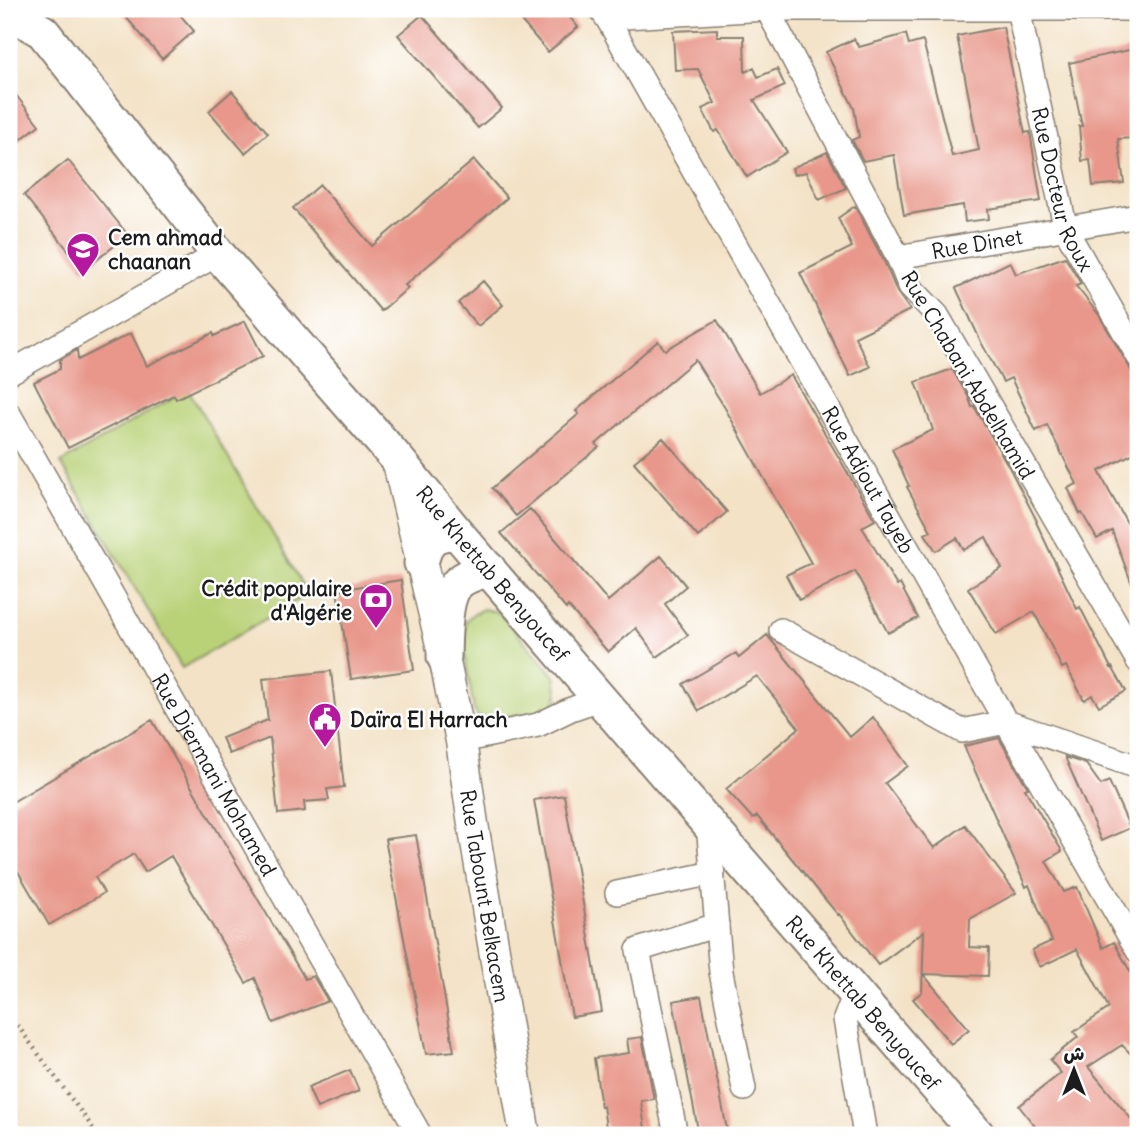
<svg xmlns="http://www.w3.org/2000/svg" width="1147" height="1144" viewBox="0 0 1147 1144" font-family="Delius,'Playpen Sans Arabic',sans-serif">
<rect width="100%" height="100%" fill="#fff"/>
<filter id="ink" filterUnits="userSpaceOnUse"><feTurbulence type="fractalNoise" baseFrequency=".0143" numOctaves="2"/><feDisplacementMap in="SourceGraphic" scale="14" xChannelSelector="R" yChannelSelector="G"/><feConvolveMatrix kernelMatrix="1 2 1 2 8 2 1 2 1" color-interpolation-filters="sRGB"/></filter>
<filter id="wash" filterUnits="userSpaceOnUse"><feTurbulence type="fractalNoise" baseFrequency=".00686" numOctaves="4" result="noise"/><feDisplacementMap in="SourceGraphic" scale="28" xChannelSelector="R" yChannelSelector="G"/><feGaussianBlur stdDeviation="1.57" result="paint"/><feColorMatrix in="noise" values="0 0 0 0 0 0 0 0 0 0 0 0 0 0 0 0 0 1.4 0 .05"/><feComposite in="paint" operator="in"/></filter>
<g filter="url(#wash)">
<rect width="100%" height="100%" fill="#f3e2c6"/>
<path fill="#b9d278" stroke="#6a774a" stroke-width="2" d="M188 389 308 594 182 668 61 463Z
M483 609 498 612 555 676 558 696 552 709 533 714 479 718 474 710 462 639 466 621 473 614Z"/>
<g id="blocks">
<path fill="#e8978a" d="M119 9H175L194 31 162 59Z
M511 9H563L578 27 548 52Z
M422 15 502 108 478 128 398 35Z
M1003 27 1025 133 1030 132 1041 201 988 209 989 219 965 222 963 205 904 215 894 155 863 161 852 140 859 137 854 108 826 52 854 39 859 47 906 34 909 45 923 41 952 156 979 150 957 36Z
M717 29V36H744L745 72 754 68 758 77 777 69 785 86 754 100 787 152 747 177 718 130 714 132 702 109 715 103 698 69 675 70 673 31Z
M1138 48V115L1132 116 1134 138 1118 139 1124 183 1093 186 1090 160 1082 161 1079 126H1082L1069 63Z
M9 86 39 125 9 149Z
M232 91 268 133 245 153 209 111Z
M827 152 846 188 819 200 806 172 794 175 792 168Z
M68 160 128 235 84 270 24 195Z
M474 160 507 198 405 285 408 288 381 311 293 208 320 185 372 246Z
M855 206 885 263 897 292 910 310 855 337 870 367 850 376 800 273 852 247 838 218Z
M1065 257 1081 284 1076 286 1099 315 1138 382V451L1099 471 1109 491 1138 542V595H1136L1112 531 1097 539 1082 513 1080 514 1068 488 1077 484 1047 425 1036 431 1011 378 1003 382 982 344 956 288 1010 262 1016 274Z
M483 281 503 305 478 326 458 303Z
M717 320 760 393 791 375 875 520 862 527 897 586 900 584 918 618 888 633 855 571 799 600 786 575 811 563 725 408 695 360 596 444 599 447 516 516 492 488 579 414 576 411 658 341 665 350Z
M245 321 263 356 176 399 174 395 68 448 34 382 60 369V360L77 350 78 360 131 333 147 366 213 333 214 336Z
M952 369 968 396 972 407 974 406 1009 467 1037 521 1036 522 1077 609 1080 607 1111 668 1112 667 1126 691 1099 706 1092 695 1084 700 1066 666 1062 668 1034 612 996 634 968 588 1002 568 986 537 964 550 957 538 936 551 925 534 931 531 907 487 909 486 892 449 933 430 916 382Z
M663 438 727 512 698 537 634 462Z
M530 509 608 601 661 556 686 586 665 604 688 635 657 657 636 628 608 652 568 606 566 609 501 533Z
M401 580 414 670 351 679 337 590Z
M767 635 850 737 873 717 908 766 885 783 934 848 965 825 1016 893 970 919 969 947 989 948 988 976 923 974 969 1029 951 1044 913 999 922 992 924 931 878 965 839 914 838 915 757 816 753 819 726 789 799 728 757 676 699 711 683 684 736 653 739 658Z
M331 671 344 787 327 789 329 800 304 802 305 811 278 814 270 738 229 754 222 738 268 720 263 679Z
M152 720 305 979 313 976 328 1001 273 1023 255 978 246 983 171 856 145 872 134 854 95 877 104 893 49 925 9 856V804Z
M999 738 1028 788 1025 789 1062 851 1046 861 1064 892 1077 887 1103 948 1114 942 1138 986V1061L1122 1045 1088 1067 1138 1127V1135H1042L1019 1106 1061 1073 1050 1060 1078 1037 1074 1032 1109 1008 1077 949 1040 967 1032 950 1052 941 1029 885 1026 887 964 746Z
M1065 757 1086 764 1101 785 1109 781 1130 828 1101 841Z
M564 795 602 1012 572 1017 534 800Z
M416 835 454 1051 426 1054 385 839Z
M701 996 728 1135H699L673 1001Z
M642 1037 654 1099 641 1101 646 1135H607L603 1106 601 1107 594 1058 629 1053 627 1039Z
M350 1070 359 1091 317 1108 308 1087Z"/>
</g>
</g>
<g filter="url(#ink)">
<use href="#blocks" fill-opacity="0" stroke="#887f71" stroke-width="2"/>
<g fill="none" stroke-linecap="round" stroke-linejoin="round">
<defs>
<g id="minor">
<path id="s1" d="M600 9 607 18 1006 722 1138 951"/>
<path d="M767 9 898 257 910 287 937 315 1138 661"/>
<path id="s2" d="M1018 9 1066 230 1138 356"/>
<path d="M607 18 767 9H1138"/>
<path id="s3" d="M898 257 1138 216"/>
<path d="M9 373 218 254"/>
<path id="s4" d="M9 414 420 1135"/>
<path d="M781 630 962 731 1006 722 1138 767"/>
<path d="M461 741 538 725 571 709 600 699"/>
<path d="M708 824 721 972 744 1089"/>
<path d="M617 893 713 873"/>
<path d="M855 993 845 1019 865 1135"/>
<path d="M676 1135 638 950 717 925"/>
</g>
<g id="tertiary">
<path id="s5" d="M397 459 444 657 461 741 473 824 525 1135"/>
</g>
<g id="secondary">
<path id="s6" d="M9 11 43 32 218 254 397 459 457 533 600 699 978 1135"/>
<path d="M421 563C427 540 432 533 457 533"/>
<path d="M444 657C445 637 443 596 459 582 467 575 478 573 489 569"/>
</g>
</defs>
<use href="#minor" stroke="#887f71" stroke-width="26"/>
<use href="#tertiary" stroke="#887f71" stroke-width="33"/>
<use href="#secondary" stroke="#887f71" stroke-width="37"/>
<path stroke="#887f71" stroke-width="4.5" stroke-dasharray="2 5" stroke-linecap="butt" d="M9 1014 98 1135"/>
<use href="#minor" stroke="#fff" stroke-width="23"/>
<use href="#tertiary" stroke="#fff" stroke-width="30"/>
<use href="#secondary" stroke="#fff" stroke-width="33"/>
</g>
</g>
<defs>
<symbol id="university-pin" viewBox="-11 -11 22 30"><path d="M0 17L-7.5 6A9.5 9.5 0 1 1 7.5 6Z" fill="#b5179e" stroke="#fff"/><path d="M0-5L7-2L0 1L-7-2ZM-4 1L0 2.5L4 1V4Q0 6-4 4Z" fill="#fff"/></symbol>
<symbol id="bank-pin" viewBox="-11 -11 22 30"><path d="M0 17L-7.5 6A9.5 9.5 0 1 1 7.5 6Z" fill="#b5179e" stroke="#fff"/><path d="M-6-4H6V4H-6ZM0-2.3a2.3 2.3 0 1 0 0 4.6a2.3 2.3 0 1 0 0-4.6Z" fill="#fff"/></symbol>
<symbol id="civic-pin" viewBox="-11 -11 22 30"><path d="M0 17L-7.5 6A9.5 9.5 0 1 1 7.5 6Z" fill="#b5179e" stroke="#fff"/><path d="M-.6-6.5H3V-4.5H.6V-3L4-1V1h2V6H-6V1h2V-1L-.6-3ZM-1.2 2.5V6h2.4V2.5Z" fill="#fff"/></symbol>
</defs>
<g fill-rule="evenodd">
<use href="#university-pin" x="64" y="230" width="38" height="52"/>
<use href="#bank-pin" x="357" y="581" width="38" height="52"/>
<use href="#civic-pin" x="306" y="700" width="38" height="52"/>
</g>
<g text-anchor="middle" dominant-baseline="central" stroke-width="5" stroke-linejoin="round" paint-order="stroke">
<g font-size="21" fill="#1c1c1c" stroke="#fff">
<text stroke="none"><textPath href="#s2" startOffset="186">Rue Docteur Roux</textPath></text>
<text stroke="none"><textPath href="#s3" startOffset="80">Rue Dinet</textPath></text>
<text transform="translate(968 375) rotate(59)">Rue Chabani Abdelhamid</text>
<text stroke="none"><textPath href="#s1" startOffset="542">Rue Adjout Tayeb</textPath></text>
<text stroke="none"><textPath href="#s6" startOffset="744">Rue Khettab Benyoucef</textPath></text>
<text stroke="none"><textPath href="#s4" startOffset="415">Rue Djermani Mohamed</textPath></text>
<text stroke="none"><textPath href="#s5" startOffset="446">Rue Tabount Belkacem</textPath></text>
<text stroke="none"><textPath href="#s6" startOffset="1311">Rue Khettab Benyoucef</textPath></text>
</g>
<g font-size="21" font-weight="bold" fill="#1c1c1c" stroke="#fff" text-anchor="start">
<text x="108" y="237">Cem ahmad<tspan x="108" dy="24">chaanan</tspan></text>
<text x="352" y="588" text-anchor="end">Crédit populaire<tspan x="352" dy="24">d'Algérie</tspan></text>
<text x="350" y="719">Daïra El Harrach</text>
</g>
</g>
<rect width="1147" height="1144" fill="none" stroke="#fff" stroke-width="35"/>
<g transform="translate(1074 1070)" stroke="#ffffff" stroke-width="5" paint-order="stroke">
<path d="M0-5L12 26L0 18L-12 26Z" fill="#1c1c1c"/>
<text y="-10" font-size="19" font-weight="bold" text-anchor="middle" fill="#1c1c1c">ش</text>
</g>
</svg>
